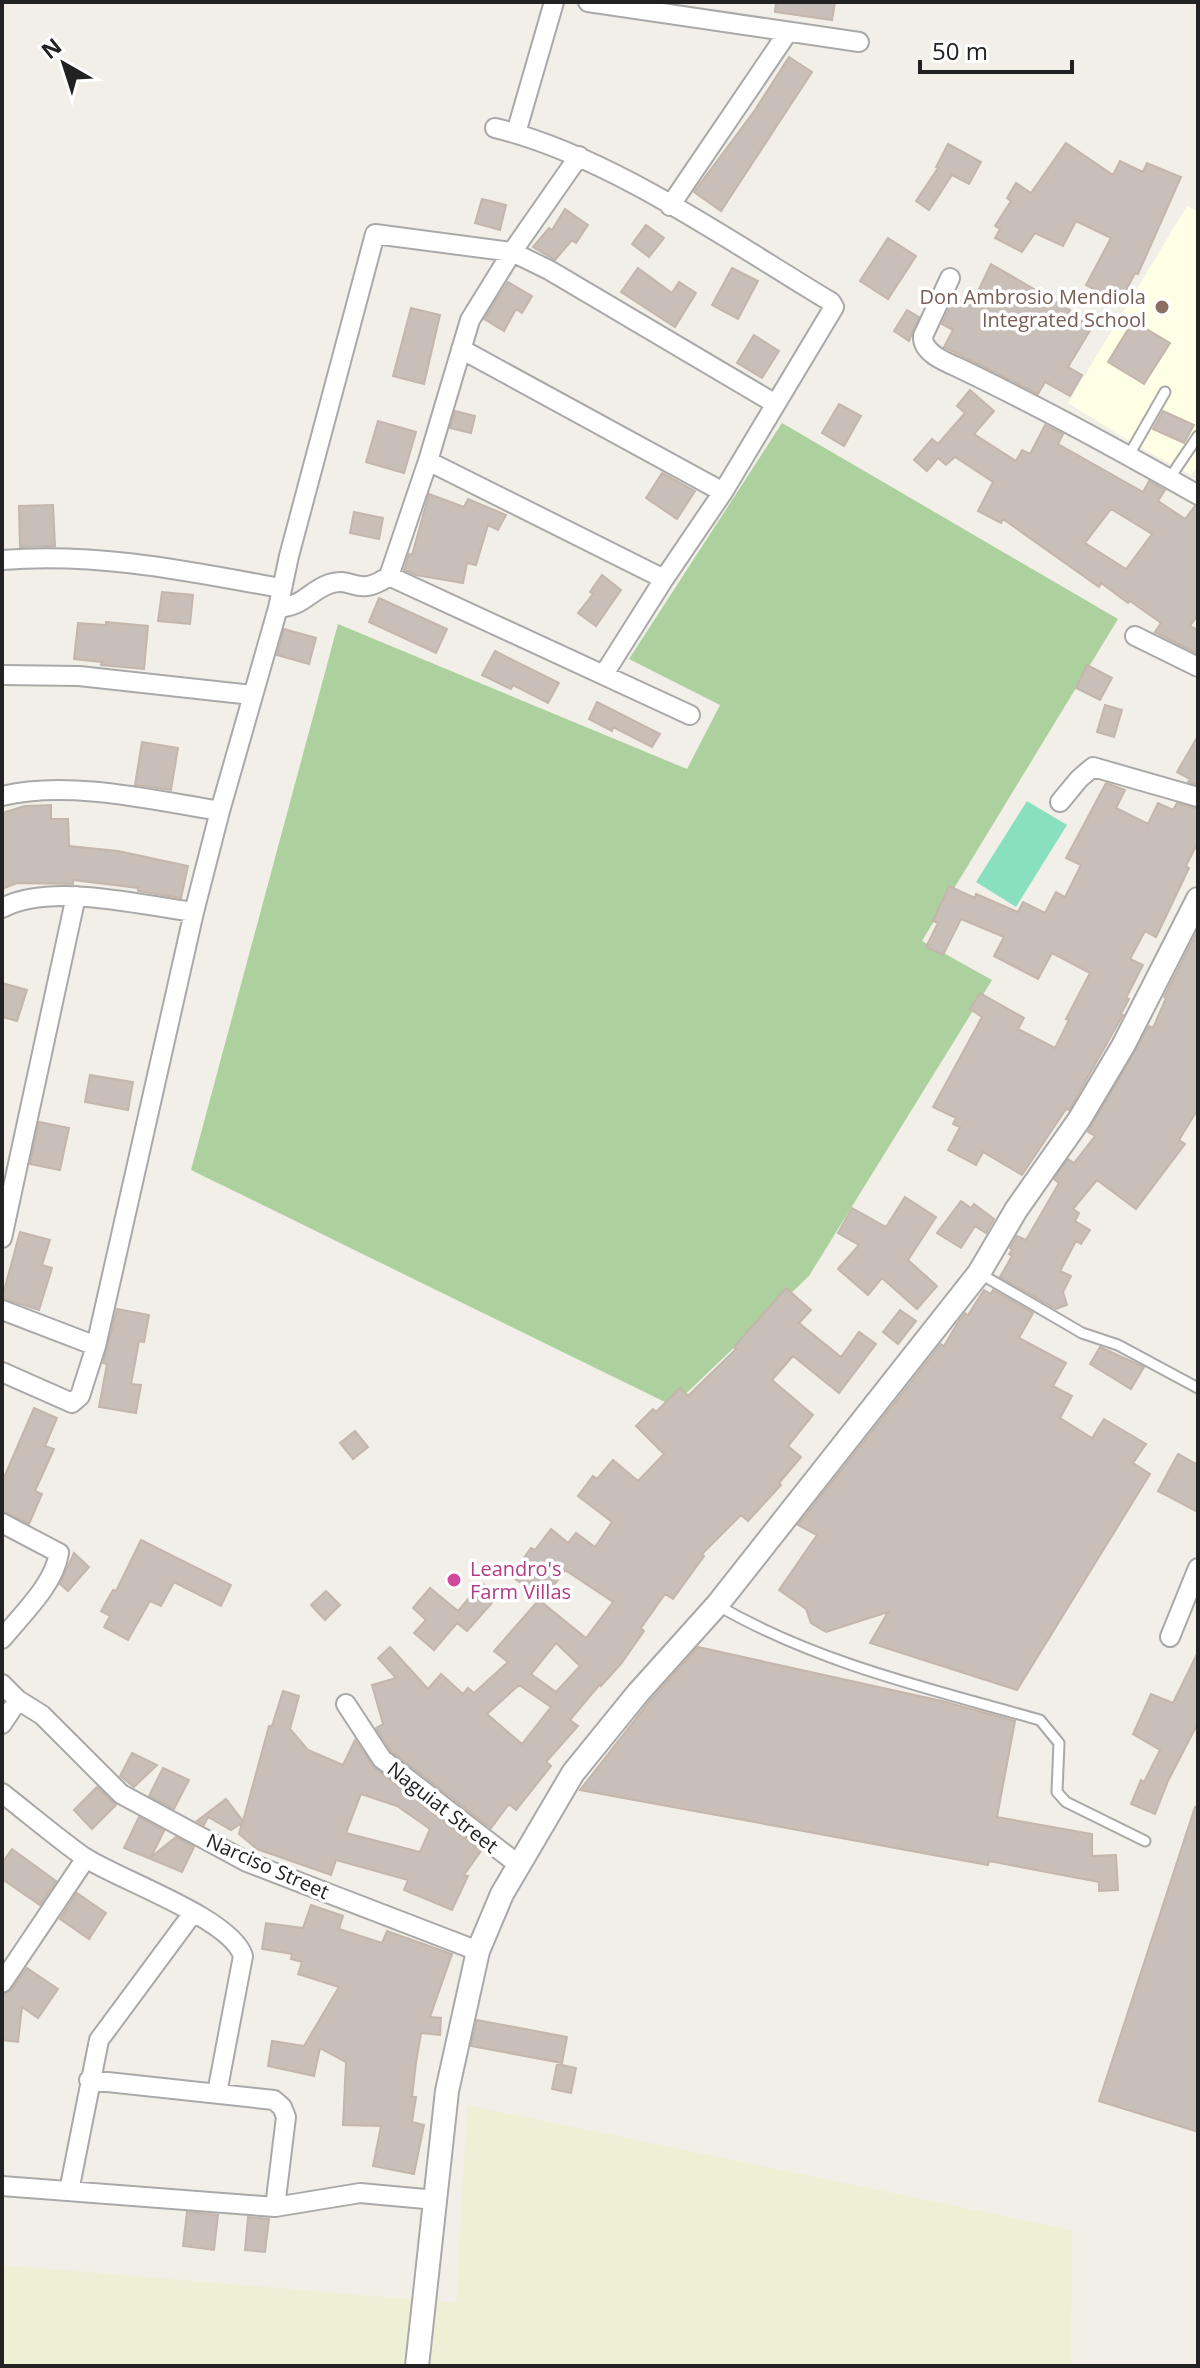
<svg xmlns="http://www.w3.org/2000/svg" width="1200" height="2368" viewBox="0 0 1200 2368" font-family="'Open Sans',sans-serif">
<rect width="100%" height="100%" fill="#f2efe9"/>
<path fill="#ffffe5" d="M1187 206 1198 211V465L1191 475 1134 444 1068 403Z"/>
<path fill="#eef0d5" d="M467 2105 1072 2230 1071 2366H2V2265L456 2303Z"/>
<path fill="#add19e" d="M782 423 1118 619 922 941 992 980 809 1276 673 1406 191 1170 338 624 687 769 720 705 629 659Z"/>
<path fill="#88e0be" d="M1027 801 1067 825 1016 907 976 882Z"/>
<path fill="#c7bfb8" stroke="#c4b6ab" stroke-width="2" fill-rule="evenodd" d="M776 2H835L832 20 775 12Z
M789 57 812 72 721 211 694 192 755 110Z
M1066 143 1113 175 1120 161 1143 172 1147 163 1181 177 1138 274 1135 273 1120 302 1086 285 1111 238 1076 221 1063 246 1035 233 1022 252 995 238 1000 229 995 226 1011 201 1007 198 1016 183 1031 193Z
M948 144 981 162 969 184 952 175 929 210 916 201 938 168 936 167Z
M482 199 506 205 500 230 475 223Z
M565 209 588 225 576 243 572 240 555 260 533 247 549 228 552 230Z
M646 225 664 238 649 257 632 244Z
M888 238 916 256 888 299 860 281Z
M991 264 1070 310 1068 313 1092 327 1068 367 1082 375 1070 396 1045 382 1038 394 944 347 953 330 942 324 954 298 971 306Z
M638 268 672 293 679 282 696 293 675 327 621 292Z
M732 268 758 281 738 319 712 305Z
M508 282 532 296 522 313 516 309 504 331 484 319Z
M411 308 440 315 424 384 393 376Z
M907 310 919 317 909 341 894 331Z
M1133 321 1170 343 1144 384 1108 362Z
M754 335 779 351 762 378 737 363Z
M970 390 994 411 974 434 1016 461 1022 450 1030 454 1045 425 1063 434 1058 444 1143 492 1149 481 1165 490 1158 501 1185 519 1195 506 1198 507V615L1190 626 1198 630V654L1155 632 1161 623 1130 601 1128 603 1101 583 1099 587 1003 519 1001 523 978 511 993 482 955 457 946 465 938 458 927 471 914 460 932 439 938 444 965 413 957 406ZM1111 509 1152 534 1126 569 1085 543Z
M839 404 861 416 844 446 822 433Z
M455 411 475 416 471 433 450 428Z
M1163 411 1194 425 1184 443 1153 429Z
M378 421 416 432 404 473 366 462Z
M662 473 695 491 677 519 646 498Z
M429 494 464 507 468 499 506 515 498 530 488 525 476 565 467 563 463 583 416 575 404 570 409 554 412 555Z
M53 505 55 546 20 547 19 506Z
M354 512 383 518 379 539 350 533Z
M602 575 621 590 596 626 578 613 593 594 590 592Z
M162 592 193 595 190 624 158 621Z
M379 598 447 629 436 653 369 622Z
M106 622 148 626 144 669 101 665 102 662 74 659 78 623 106 625Z
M284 629 316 638 309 664 277 655Z
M495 651 559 683 548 703 513 685 511 689 482 675Z
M1087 665 1112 678 1100 700 1076 688Z
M597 702 660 734 652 747 613 727 612 731 589 719Z
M1105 705 1122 710 1114 737 1097 732Z
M1198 736V785L1188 782 1190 779 1177 772Z
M142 742 178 748 171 790 135 785Z
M1106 783 1125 790 1116 808 1148 824 1158 803 1173 810 1177 803 1198 809V842L1186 866 1189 868 1156 937 1145 931 1130 959 1143 965 1126 998 1129 999 1121 1014 1123 1015 1069 1110 1066 1109 1022 1175 983 1152 976 1165 948 1150 960 1127 953 1124 956 1118 933 1107 982 1017 970 1009 980 993 1024 1018 1018 1029 1055 1048 1069 1020 1066 1019 1090 973 1052 953 1038 979 994 956 1004 937 961 919 943 955 926 947 938 923 933 921 949 886 975 898 976 894 1018 912 1023 902 1045 913 1056 892 1065 897 1081 865 1066 858Z
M51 805V819H68L69 846 118 851 188 866 181 898 138 891V888L73 880V884L17 883 2 889V813L25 806Z
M1198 930V1109L1179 1140 1185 1144 1136 1209 1097 1180 1073 1209 1079 1213 1075 1221 1090 1230 1081 1244 1076 1241 1060 1271 1071 1276 1063 1292 1067 1305 1056 1309 1000 1277 1012 1256 1009 1254 1012 1250 1010 1248 1017 1236 1026 1240 1059 1183 1054 1179 1068 1159 1074 1163 1095 1136 1088 1132 1149 1026 1153 1028 1166 998 1164 997Z
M2 983 27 990 17 1021 2 1017Z
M90 1075 133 1082 128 1110 85 1102Z
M39 1122 69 1128 60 1170 30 1164Z
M905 1197 936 1217 908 1260 937 1286 917 1309 882 1278 868 1295 838 1269 859 1245 838 1233 852 1208 886 1227Z
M961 1201 971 1208 974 1204 994 1219 986 1233 975 1226 961 1248 937 1233Z
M20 1232 50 1240 42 1265 52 1268 39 1310 2 1298Z
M786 1288 811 1310 799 1323 841 1357 859 1332 876 1344 839 1393 793 1356 772 1380 813 1415 788 1446 801 1457 779 1483 781 1485 748 1521 741 1515 702 1554 704 1556 673 1599 665 1594 641 1628 644 1631 621 1664 601 1686 600 1684 570 1720 578 1726 546 1762 551 1766 516 1810 509 1804 491 1828 391 1751 376 1728 383 1724 372 1685 396 1678 378 1658 390 1647 428 1689 441 1674 463 1694 468 1688 474 1693 508 1662 494 1651 539 1600 586 1638 613 1602 565 1570 544 1599 511 1576 531 1548 535 1550 551 1529 568 1543 576 1533 595 1547 612 1522 578 1496 593 1476 597 1479 613 1460 638 1481 664 1454 636 1426 653 1409 656 1412 680 1388 688 1396 736 1349 734 1347ZM556 1643 580 1666 556 1692 531 1674ZM519 1685 551 1707 522 1744 487 1714Z
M984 1290 991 1294 993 1290 1033 1313 1019 1338 1066 1363 1053 1386 1072 1396 1060 1418 1092 1438 1104 1419 1146 1444 1133 1463 1150 1474 1017 1690 870 1643 888 1612 826 1632 811 1623 806 1609 779 1590 817 1535 798 1525 941 1344 944 1346 957 1324 965 1313 968 1315Z
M117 1309 149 1315 144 1342 139 1341 131 1384 141 1385 136 1413 99 1407 107 1364 103 1363Z
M900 1310 916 1321 898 1344 883 1332Z
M1100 1347 1144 1367 1131 1389 1090 1364Z
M34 1408 57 1418 45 1446 54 1449 35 1491 42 1494 29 1524 2 1511V1482Z
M355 1431 368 1447 353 1459 340 1443Z
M1178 1454 1198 1465V1512L1158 1491Z
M141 1540 231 1585 221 1606 174 1582 161 1606 150 1601 128 1640 104 1627 110 1616 101 1611 113 1590 116 1591Z
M74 1553 89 1567 68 1591 60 1584Z
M482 1583 498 1596 467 1631 457 1623 434 1650 414 1633 426 1620 413 1608 430 1588 458 1611Z
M326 1591 340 1605 325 1620 311 1605Z
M698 1647 942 1701 1015 1721 997 1817 1092 1834V1856L1116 1855 1118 1890 1099 1891V1882L989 1861 988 1865 580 1790 649 1702Z
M1198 1652V1723L1168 1781 1155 1814 1131 1804 1141 1780 1144 1782 1160 1750 1133 1734 1151 1694 1173 1703Z
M283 1691 299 1696 290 1729 308 1750 343 1765 355 1740 375 1768 481 1851 464 1875 468 1876 452 1910 404 1890 408 1880 336 1860 331 1875 257 1849 239 1834 242 1823 231 1830 208 1817 204 1825 197 1821 226 1799 243 1821 269 1726H272ZM361 1794 397 1806 430 1829 420 1852 346 1833Z
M132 1753 157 1765 134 1787 120 1776Z
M163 1768 189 1780 174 1809 149 1796Z
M97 1787 116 1805 92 1829 74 1810Z
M1195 1807 1198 1808V2132L1099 2101Z
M139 1817 164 1831 151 1857 176 1837 194 1847 182 1872 124 1848Z
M12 1849 56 1881 40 1905 2 1879V1863Z
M77 1893 106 1913 89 1939 60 1919Z
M311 1905 343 1916 339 1929 382 1943 387 1931 452 1954 430 2017 441 2018 440 2035 421 2033 416 2063 412 2097H416L412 2122 424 2125 414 2174 373 2166 381 2126 343 2125 346 2062 320 2048 314 2076 268 2066 272 2041 304 2046 339 1987 298 1974 302 1962 291 1959 292 1954 262 1949 266 1923 303 1928Z
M27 1968 58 1989 38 2018 22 2007 18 2042 2 2040V1995L11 1990Z
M477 2020 567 2037 562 2063 471 2046Z
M557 2064 576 2068 571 2093 552 2089Z
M187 2212 218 2215 214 2250 183 2246Z
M248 2217 269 2219 265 2252 245 2250Z"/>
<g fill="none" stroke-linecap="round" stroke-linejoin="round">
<defs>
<path id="service" d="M1129 455 1165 392
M1169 479 1198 436
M979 1273 1082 1333 1118 1345 1198 1388
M717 1605C817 1663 930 1689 1040 1720L1059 1743 1057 1792 1066 1802 1145 1841"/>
<path id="minor" d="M588 2 859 42
M495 128C610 156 729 241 831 302L834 307 723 492 664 579 604 674
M516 133 554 2
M670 206 788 32
M950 278 923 336C922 352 943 361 957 367 1039 406 1119 450 1198 495
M461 349 723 492
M428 461 664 579
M2 560C96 552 188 571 280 588
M389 576 428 461 470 320 512 252 579 156
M278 608C304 606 308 592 329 584 353 575 356 599 389 576L690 715
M1135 636 1198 667
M2 675 79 676 252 695
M2 796C69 780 152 800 220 811
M1060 802 1079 779 1093 767 1198 797
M2 908C51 882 139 905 194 912
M2 1238 76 896
M2 1310 96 1346
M2 1372 72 1403 80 1396 96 1346 194 912 220 811 278 608 289 556 375 234 512 252 549 270 774 403
M2 1523 59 1553C54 1585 22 1614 2 1639
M1170 1637 1198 1568
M2 1684 18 1700
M346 1704 382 1759 519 1865
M2 1724 18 1700 42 1715 121 1794 247 1862 478 1951
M2 1793C29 1814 56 1837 84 1857 119 1880 231 1918 243 1956L217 2093
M2 1983 86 1858
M89 2080 274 2100 282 2107 286 2117 275 2207
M2 2186 275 2207 360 2193 436 2200
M69 2191 99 2040 193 1913"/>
<path id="tertiary" d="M417 2366 447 2091 478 1951 502 1894 573 1773 638 1693 717 1605 979 1273 1016 1210 1079 1120 1123 1046 1198 899"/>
</defs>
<use href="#service" stroke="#a9a9a9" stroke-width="13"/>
<use href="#minor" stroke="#a9a9a9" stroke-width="22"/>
<use href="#tertiary" stroke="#a9a9a9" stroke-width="26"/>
<use href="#service" stroke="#fff" stroke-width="9"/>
<use href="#minor" stroke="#fff" stroke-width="18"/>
<use href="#tertiary" stroke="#fff" stroke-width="22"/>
</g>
<circle fill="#8d6e63" stroke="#fff" stroke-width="3" cx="1162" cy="307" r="8"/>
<circle fill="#d1479c" stroke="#fff" stroke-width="3" cx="454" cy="1580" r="8"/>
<g text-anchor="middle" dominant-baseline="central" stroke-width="7" stroke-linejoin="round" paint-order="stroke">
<g font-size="20" fill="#785e54" stroke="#fff" text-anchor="end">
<text x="1146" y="296">Don Ambrosio Mendiola<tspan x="1146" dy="23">Integrated School</tspan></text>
</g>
<g font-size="20" fill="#b23c85" stroke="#fff" text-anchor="start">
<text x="470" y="1568">Leandro's<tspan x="470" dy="23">Farm Villas</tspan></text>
</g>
<g font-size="20" fill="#222" stroke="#fff">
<text transform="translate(443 1807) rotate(38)">Naguiat Street</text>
<text transform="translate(268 1866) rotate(24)">Narciso Street</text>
</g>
</g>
<rect width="1200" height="2368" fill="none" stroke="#222222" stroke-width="8"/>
<g transform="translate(64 64) rotate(321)" stroke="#ffffff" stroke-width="6" paint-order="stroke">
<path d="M0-6L14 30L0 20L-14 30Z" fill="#222222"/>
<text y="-12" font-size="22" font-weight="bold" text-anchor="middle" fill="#222222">N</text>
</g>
<path d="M920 60v12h152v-12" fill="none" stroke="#222222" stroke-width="4"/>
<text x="932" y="60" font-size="24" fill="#222222" stroke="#ffffff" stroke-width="6" paint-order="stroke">50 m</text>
</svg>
